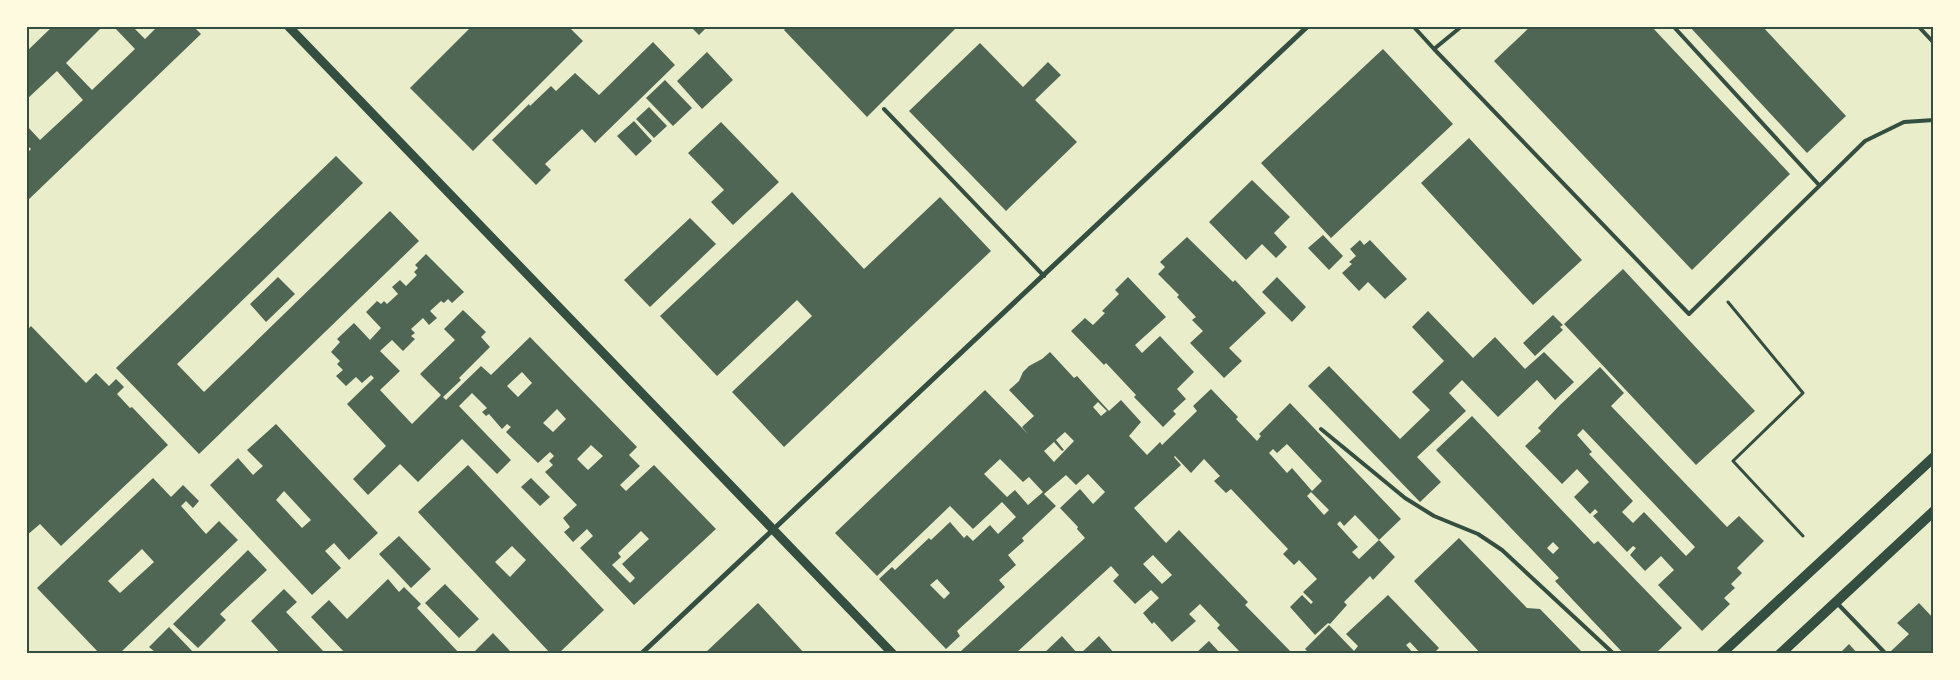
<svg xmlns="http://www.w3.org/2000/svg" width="1960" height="680" viewBox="0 0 1960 680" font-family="'Noto Sans',sans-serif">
<rect width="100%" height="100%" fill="#e9edc9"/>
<path fill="#4f6655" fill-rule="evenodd" d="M53 26H103L66 63 92 90 135 49 113 26H132L145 39 158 26H193L201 34 26 202V154L31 149 26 144V125L40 140 83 100 57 71 26 100V52Z
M472 26H568L583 41 473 151 410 88Z
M690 26H708L699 35Z
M788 26H958L867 117 784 30Z
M1531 26H1651L1790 174 1692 270 1494 61Z
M1689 26H1762L1846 116 1807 153Z
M653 42 675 65 595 143 582 129 545 164 551 170 536 185 492 140 529 104 530 106 551 86 556 91 575 73 599 95Z
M980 43 1023 87 1048 62 1061 75 1035 100 1077 142 1006 211 909 111Z
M1383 49 1453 124 1331 238 1261 163Z
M707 52 733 80 702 109 677 81Z
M665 80 692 108 673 126 646 98Z
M649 107 667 126 654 138 636 119Z
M634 121 652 141 636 156 617 136Z
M721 122 779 182 733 225 711 202 724 190 688 153Z
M1469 138 1582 260 1533 305 1421 183Z
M336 156 363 183 177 364 204 392 390 211 419 241 199 454 116 368Z
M1252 180 1290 217 1274 233 1287 247 1276 258 1262 244 1246 260 1209 222Z
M792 192 864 269 940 197 991 251 784 447 732 392 812 316 797 300 717 376 660 316Z
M690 218 716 244 650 307 624 280Z
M1323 235 1343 256 1329 270 1308 248Z
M1187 237 1233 282 1235 280 1266 313 1229 348 1242 361 1224 378 1190 343 1203 331 1192 320 1196 317 1177 297 1179 295 1158 274 1165 267 1160 262Z
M1360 240 1364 245 1370 240 1407 279 1385 299 1368 282 1359 291 1342 273 1352 264 1349 262 1356 256 1350 249Z
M426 254 464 292 452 303 448 299 444 303 441 301 430 311 437 318 429 325 423 318 411 329 415 333 411 336 415 339 403 351 392 340 380 351 400 371 380 390 412 424 441 395 420 374 455 340 444 329 463 310 486 332 481 337 490 347 459 378 461 380 443 397 446 400 481 366 491 375 530 337 637 447 629 455 640 466 620 485 626 491 654 465 716 529 634 605 580 548 593 536 587 529 573 542 564 532 570 527 563 518 577 505 545 472 553 465 549 461 554 456 550 452 538 463 506 432 511 427 507 424 502 429 489 414 486 416 482 412 487 408 472 393 459 406 511 460 497 474 462 439 418 482 400 464 368 495 353 479 386 446 347 404 374 378 371 375 362 383 356 377 346 386 336 376 343 370 337 364 340 361 331 352 340 342 337 339 354 323 370 340 381 328 366 312 377 301 381 304 384 301 387 304 398 294 392 287 400 280 406 286 417 275 414 272 418 268 415 265ZM522 372 532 383 518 397 507 386ZM557 409 566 419 553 432 543 423ZM591 445 603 456 588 470 577 459ZM641 531 649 539 622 564 635 578 630 583 612 565 621 557 618 553Z
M1623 269 1755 411 1696 465 1564 324Z
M278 277 295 294 266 322 250 304Z
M1128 277 1166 317 1135 345 1142 353 1160 336 1194 372 1177 389 1186 399 1173 411 1176 414 1163 427 1134 397 1136 395 1106 363 1104 365 1071 331 1085 318 1093 325 1105 313 1102 311 1119 294 1115 290Z
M1277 277 1306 307 1292 322 1262 292Z
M1428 311 1473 358 1495 337 1525 369 1544 352 1574 382 1555 400 1537 380 1498 417 1462 380 1449 393 1466 411 1417 457 1441 482 1420 502 1308 386 1329 366 1400 439 1430 410 1412 392 1444 361 1412 327Z
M1553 315 1563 325 1560 327 1563 330 1535 356 1523 343Z
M31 326 86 383 96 373 109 386 116 379 124 387 117 394 130 408 132 407 168 445 61 546 40 524 26 536V331Z
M1050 352 1074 378 1077 376 1109 411 1121 400 1141 422 1129 436 1147 455 1160 442 1162 445 1197 411 1193 406 1211 389 1238 417 1236 419 1257 441 1261 436 1259 434 1290 403 1401 519 1379 540 1355 515 1344 526 1340 521 1337 524 1358 547 1352 552 1359 559 1379 540 1395 557 1373 580 1370 576 1344 602 1347 605 1330 624 1328 623 1315 635 1290 607 1302 595 1311 604 1313 602 1303 592 1317 579 1299 560 1294 565 1283 554 1288 549 1231 489 1226 493 1214 481 1220 476 1204 459 1191 473 1175 456 1174 457 1181 465 1134 508 1166 543 1179 530 1248 602 1245 605 1293 654H1238L1240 652 1217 628 1220 625 1200 604 1189 614 1196 621 1172 642 1154 622 1152 624 1143 613 1159 598 1151 590 1135 604 1113 581 1119 575 1111 566 1015 654H963L961 651 1085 538 1077 529 1078 527 1060 508 1080 489 1093 504 1105 492 1088 474 1076 485 1066 475 1044 494 1056 506 1022 538 1024 541 1008 555 1016 565 999 580 1005 587 957 631 960 636 946 649 879 579 892 567 895 570 929 538 931 540 950 522 964 538 967 535 973 541 990 525 998 534 1016 517 1002 502 973 529 950 506 877 576 835 533 985 390 1028 434 1022 427 1034 416 1009 390 1019 381 1023 372 1029 366 1042 359ZM1098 402 1107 411 1101 416 1093 407ZM1065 432 1074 441 1054 462 1044 451 1054 442 1062 451 1064 450 1056 440ZM1287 444 1322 481 1311 492 1329 510 1324 515 1307 496 1312 491 1292 468 1287 473 1269 453 1273 449 1277 453ZM1000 459 1023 482 1029 477 1043 492 1028 505 1015 490 1007 497 984 474ZM1153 555 1172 575 1162 584 1143 564ZM937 579 950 593 944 599 930 585Z
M1600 367 1624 393 1611 406 1727 527 1739 516 1764 541 1737 568 1742 573 1731 584 1735 588 1724 598 1730 604 1702 631 1658 585 1674 570 1661 556 1645 571 1630 555 1636 548 1633 546 1627 552 1593 516 1598 512 1595 509 1590 514 1574 497 1589 482 1577 469 1562 484 1525 446 1541 431 1538 428 1560 405ZM1583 429 1695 547 1686 556 1644 512 1633 523 1622 512 1633 501 1589 454 1592 452 1577 435Z
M1472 416 1594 544 1598 541 1682 628 1655 654H1624L1555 581 1559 578 1436 450ZM1553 542 1559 548 1553 554 1547 548Z
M276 424 378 533 349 560 334 543 325 551 341 568 312 595 210 485 238 458 253 475 263 466 247 450ZM284 491 311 520 302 528 276 500Z
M468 465 604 610 558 654H551L418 512ZM512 546 526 560 510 577 495 562Z
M153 478 171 497 183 485 199 501 193 508 186 501 181 506 206 534 219 521 238 540 119 654H100L37 588ZM142 549 154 562 120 593 108 581Z
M531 478 550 497 540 506 521 487Z
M399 536 431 569 411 588 379 554Z
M1459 538 1527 608 1540 609 1584 654H1481L1414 581Z
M248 550 267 570 220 614 226 620 198 648 173 624Z
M388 579 399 592 404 587 421 604 417 608 460 654H346L311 617 329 600 347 619Z
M445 584 479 619 459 638 425 603Z
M284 589 297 602 286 612 326 654H281L251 621Z
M1388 595 1439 648 1433 654H1421L1410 642 1406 645 1414 654H1310L1305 649 1329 625 1354 651 1358 646 1346 634Z
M758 603 805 654H704Z
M1919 603 1934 619V654H1890L1889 653 1909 634 1897 623Z
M169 627 195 654H153L155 652 149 647Z
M493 633 510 651 508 654H474L473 653Z
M1062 636 1078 654H1043Z
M1099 636 1115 654H1080Z
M1209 641 1221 654H1195Z
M1849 644 1858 654H1839Z"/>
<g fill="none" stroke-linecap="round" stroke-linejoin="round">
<path stroke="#344e41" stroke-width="3" d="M1728 302 1803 393 1733 461 1803 536"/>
<path stroke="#344e41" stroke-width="4" d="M1413 26 1434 49
M1462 26 1434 49 1689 314 1865 141 1904 122 1934 120
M1673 26 1819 185
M1918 26 1934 43
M884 109 1044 276
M1321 429 1405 498 1434 516 1478 534 1502 550 1614 654
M1837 603 1886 654"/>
<path stroke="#344e41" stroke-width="5" d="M26 652 27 654
M641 654 1308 26"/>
<path stroke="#344e41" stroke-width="9" d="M288 26 893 654"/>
<path stroke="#344e41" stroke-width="10" d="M1721 654 1934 457
M1780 654 1934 511"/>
</g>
<rect width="1960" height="680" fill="none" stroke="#fefae0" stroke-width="55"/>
<rect x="28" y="28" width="1904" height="624" fill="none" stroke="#344e41" stroke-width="2"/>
</svg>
